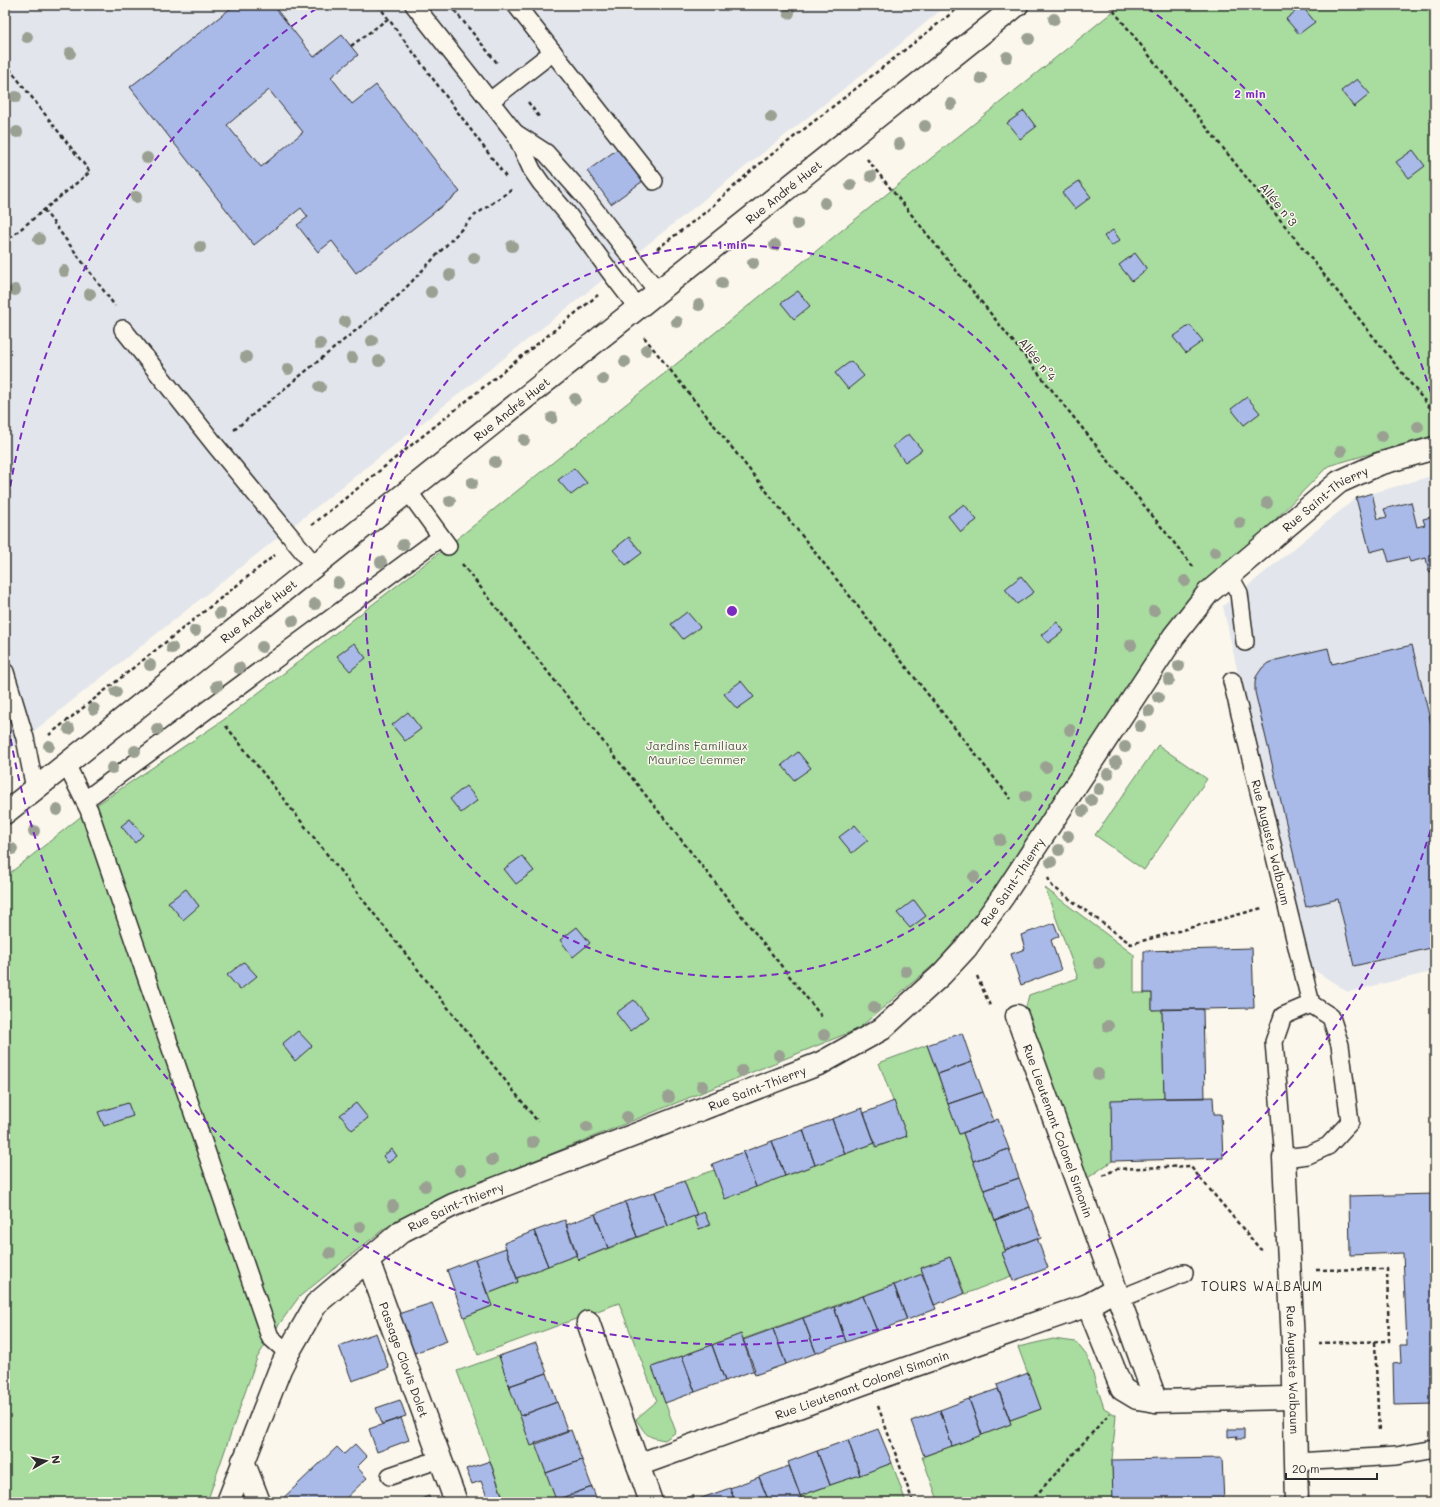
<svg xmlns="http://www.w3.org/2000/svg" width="1440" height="1507" viewBox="0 0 1440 1507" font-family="Mali,sans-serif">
<rect width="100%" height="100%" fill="#fbf7ec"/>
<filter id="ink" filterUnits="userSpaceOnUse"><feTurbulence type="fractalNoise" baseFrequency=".025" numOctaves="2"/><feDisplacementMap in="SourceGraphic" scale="8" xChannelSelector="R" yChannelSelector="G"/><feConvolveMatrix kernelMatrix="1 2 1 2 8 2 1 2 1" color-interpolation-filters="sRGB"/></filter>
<g filter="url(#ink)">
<path fill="#e2e5eb" d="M5 5H947L899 45 5 754Z
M1435 475V971L1348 992 1302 962 1223 606 1356 498Z"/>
<path fill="#a8dd9f" stroke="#6a8465" d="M1121 5H1435V435L1328 466 1172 624 979 913 938 961 858 1029 477 1184 385 1228 299 1297 270 1337 257 1358 207 1502H5V877L89 810 222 721 448 546 670 369Z
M1158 745 1207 779 1144 870 1095 835Z
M1045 888 1134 955V993H1152V1010L1162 1009 1164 1098 1112 1161 1085 1180 1025 1010 1029 995 1078 978Z
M927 1045 959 1134 963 1133 1006 1251 1002 1253 1011 1276 965 1294 950 1257 921 1268 923 1274 743 1339 741 1334 652 1367 676 1432 665 1440C646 1437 646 1435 636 1419L657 1401 619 1303 478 1355 464 1317 492 1306 487 1294 518 1282 517 1278 576 1255 578 1260 694 1216 699 1229 709 1225 704 1212 697 1215 684 1181 714 1170 785 1176 875 1143 877 1147 906 1136 879 1063Z
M1053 1339 1076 1342 1087 1356 1104 1408 1116 1415 1112 1460 1113 1502H932L938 1500 922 1457 1011 1424 1010 1420 1041 1409 1018 1347Z
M499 1356 531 1445 536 1444 557 1502H505L457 1371Z
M892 1463 906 1502H796L802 1500 800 1496Z"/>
<path fill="#a9bae9" stroke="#2b2b2b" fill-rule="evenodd" d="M235 5H273L314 57 342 35 358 55 331 77 352 104 376 85 460 192 356 273 332 241 318 252 297 225 308 217 301 208 254 245 130 87ZM269 90 303 132 261 167 227 125Z
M1302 6 1315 22 1299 34 1286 19Z
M1357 79 1370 94 1354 107 1341 91Z
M1024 111 1036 127 1020 139 1007 123Z
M619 148 643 181 611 204 587 171Z
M1413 150 1425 166 1409 178 1396 162Z
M1079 181 1091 197 1075 209 1062 193Z
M1113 230 1120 240 1111 246 1104 236Z
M1135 253 1147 269 1132 281 1119 265Z
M798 291 810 306 794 319 781 303Z
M1190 325 1203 341 1186 353 1173 337Z
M851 361 864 376 848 389 835 373Z
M1247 397 1260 413 1244 425 1231 409Z
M909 434 922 450 905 462 893 446Z
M574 468 587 483 571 495 558 480Z
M1372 493 1378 519 1387 517 1384 509 1411 502 1417 527 1425 525 1423 519 1435 516V570L1429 572 1426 558 1410 562 1408 557 1389 562 1385 548 1370 552 1356 498Z
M964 504 977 520 961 532 948 516Z
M629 537 642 553 626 565 613 550Z
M1021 576 1034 592 1017 604 1005 589Z
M687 612 700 627 683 639 671 624Z
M1057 622 1064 631 1048 643 1041 635Z
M354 643 366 658 350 671 337 656Z
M1412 645 1435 740V947L1354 966 1338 899 1306 907 1255 692V683L1256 677 1262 668 1268 663 1276 660 1328 648 1332 664Z
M741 681 754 697 737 709 724 694Z
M408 712 421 729 405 741 392 725Z
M798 752 811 768 794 780 782 765Z
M466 786 478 800 461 813 450 799Z
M130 819 143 835 135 843 121 826Z
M855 825 868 840 852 853 839 837Z
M522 856 534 871 516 884 504 869Z
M186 889 199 906 183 920 168 902Z
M914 900 926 916 910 928 897 913Z
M1054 923 1059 936 1051 940 1061 970 1021 985 1011 954 1025 949 1021 935Z
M577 927 590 943 573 957 560 940Z
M1252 948 1254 1008 1152 1010V993H1144V951Z
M244 962 257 976 240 990 227 975Z
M634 1000 648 1017 630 1031 616 1013Z
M1162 1009H1203L1205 1098H1164Z
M298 1031 312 1046 295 1061 282 1044Z
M962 1033 972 1062 938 1074 927 1045Z
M972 1062 983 1092 948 1104 938 1074Z
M983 1092 994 1121 959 1134 948 1104Z
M1213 1097 1214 1114H1221L1223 1158 1112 1161 1111 1100Z
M894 1101 907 1136 876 1147 864 1113Z
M128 1103 133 1116 104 1126 98 1112Z
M356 1103 368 1118 352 1130 340 1115Z
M862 1108 875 1143 845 1154 832 1119Z
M832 1119 845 1154 815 1165 803 1130Z
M998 1119 1009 1149 973 1161 963 1133Z
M803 1130 815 1165 785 1176 772 1141Z
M772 1141 785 1176 756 1187 743 1152Z
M392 1149 397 1156 388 1163 383 1156Z
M1009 1149 1019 1178 984 1190 973 1161Z
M743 1152 756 1187 725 1199 712 1164Z
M1019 1178 1030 1207 995 1220 984 1190Z
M684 1181 697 1215 668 1226 655 1192Z
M655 1192 668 1226 637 1237 625 1202Z
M1435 1194V1404L1394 1405 1393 1364 1401 1363 1400 1345H1407L1403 1253 1350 1255 1349 1196Z
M625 1202 637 1237 608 1248 595 1214Z
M1030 1207 1041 1238 1037 1240V1238L1005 1250 995 1220Z
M704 1212 710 1225 699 1229 694 1216Z
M595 1214 608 1248 578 1260 566 1225Z
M565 1220 577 1255 548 1266 534 1231Z
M534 1231 548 1266 517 1278 504 1243Z
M1037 1238 1048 1268 1013 1281 1002 1253 1006 1251 1005 1250Z
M506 1248 518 1282 487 1294 475 1259Z
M950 1257 964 1294 934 1305 921 1268Z
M475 1259 492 1306 464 1317 447 1270Z
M922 1274 936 1309 907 1320 894 1285Z
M894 1285 907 1320 877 1331 863 1296Z
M863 1296 877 1331 846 1342 834 1307Z
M432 1303 447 1341 409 1355 395 1315Z
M834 1307 846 1342 816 1353 803 1318Z
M803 1318 816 1353 786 1364 773 1329Z
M773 1329 786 1364 755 1375 743 1340Z
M376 1333 389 1368 352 1381 339 1346Z
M741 1334 755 1370 725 1381 712 1345Z
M536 1343 547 1373 509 1386 499 1356Z
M712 1345 725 1381 695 1392 682 1356Z
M682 1356 695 1392 665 1403 652 1367Z
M547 1373 557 1402 520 1416 509 1386Z
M1028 1373 1041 1409 1010 1420 997 1385Z
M998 1389 1011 1424 982 1435 969 1399Z
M969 1399 982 1435 952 1446 940 1410Z
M400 1400 406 1416 382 1424 376 1408Z
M557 1402 568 1432 531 1446 520 1416Z
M940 1410 952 1446 924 1456 911 1421Z
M401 1418 409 1440 377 1452 369 1429Z
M878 1429 892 1463 860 1475 848 1440Z
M1228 1429H1244V1439H1236L1237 1436 1228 1437Z
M571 1430 582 1460 546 1473 535 1443Z
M848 1440 860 1475 830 1485 817 1451Z
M355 1444 367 1457 357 1467 367 1478 342 1502H279L337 1447 344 1454Z
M817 1451 830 1485 800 1496 788 1462Z
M1222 1458 1224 1502H1113L1112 1460Z
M582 1460 592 1487 556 1500 546 1473Z
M490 1461 500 1490 505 1502H489L481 1481 472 1484 466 1469Z
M789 1466 802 1500 796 1502H769L759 1477Z
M759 1477 769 1502H735L730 1488Z
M592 1487 598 1502H557L556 1500Z
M730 1488 735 1502H700L699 1499Z
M693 1495 695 1500 699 1499 700 1502H676Z
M429 1496 431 1502H413Z"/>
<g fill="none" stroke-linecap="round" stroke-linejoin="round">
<defs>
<g id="lane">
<path d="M414 5 515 133 532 170 541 183 566 212 611 273 638 308"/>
<path d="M516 5 654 181"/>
<path d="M490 101 553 52"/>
<path d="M515 133 546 153 585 197 658 292"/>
<path d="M123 329 216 446 315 566"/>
<path d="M408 491 448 546"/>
<path d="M1229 575 1239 593 1245 642"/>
<path d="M5 672 25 738 35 789"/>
<path id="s1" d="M1232 681 1311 1004 1331 1017 1340 1045 1350 1122 1328 1146 1308 1155 1284 1158 1274 1042 1283 1016 1311 1004"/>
<path d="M66 764 89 810 270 1337 288 1353"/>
<path d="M85 800 441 537"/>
<path d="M1119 1299 1184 1273"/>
<path d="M1297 1462 1396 1456 1435 1449"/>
<path d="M390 1476 440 1459"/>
</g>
<g id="street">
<path id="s2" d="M1017 1016 1156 1401"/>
<path id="s3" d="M1284 1158 1293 1343 1297 1502"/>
<path id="s4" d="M368 1260 456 1502"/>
<path d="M1088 1305 1122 1389 1137 1398 1156 1401 1293 1398"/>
<path d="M588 1322 651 1502"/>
<path d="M243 1461 259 1502"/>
<path id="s5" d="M638 1465 870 1381 1088 1305 1115 1290"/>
<path id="s6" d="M228 1502 280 1369 288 1353 316 1304 402 1231 453 1205 821 1063 882 1029 941 975 966 948 1004 895 1174 636 1208 593 1339 482 1379 464 1435 448"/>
</g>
<g id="secondary">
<path id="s7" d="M5 813 1017 5"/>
</g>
</defs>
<use href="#lane" stroke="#2b2b2b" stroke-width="20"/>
<use href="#street" stroke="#2b2b2b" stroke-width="25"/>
<use href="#secondary" stroke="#2b2b2b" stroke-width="25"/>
<path stroke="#2b2b2b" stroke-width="2.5" stroke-dasharray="4 3" stroke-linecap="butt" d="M230 5 232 7
M378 5 506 177
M450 5 498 64
M1109 5 1435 414
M351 46 389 18
M5 63 90 172 5 242
M528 102 540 118
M867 159 1195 569
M44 210 115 306
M657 249 707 211 752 170 962 5
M644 337 1011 799
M234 430 399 295 474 216 514 188
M312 525 598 295
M462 564 822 1017
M226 726 538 1122
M49 735 275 555
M1048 878 1052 886 1131 944 1262 908
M977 976 991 1008
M1103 1176 1116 1169 1190 1166 1260 1249 1262 1250
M1316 1270 1387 1269 1389 1341 1319 1343
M1375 1342 1379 1432
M878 1406 913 1502
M1030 1502 1110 1413"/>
<use href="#lane" stroke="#fbf7ec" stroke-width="17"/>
<use href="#street" stroke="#fbf7ec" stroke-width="22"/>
<use href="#secondary" stroke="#fbf7ec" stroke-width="22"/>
</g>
<g fill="#9aa092">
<circle cx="789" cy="13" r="6"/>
<circle cx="1054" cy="19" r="6"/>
<circle cx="27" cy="37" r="6"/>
<circle cx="1029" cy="39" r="6"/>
<circle cx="70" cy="53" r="6"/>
<circle cx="1007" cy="57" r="6"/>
<circle cx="981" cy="78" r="6"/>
<circle cx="16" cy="97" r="6"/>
<circle cx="951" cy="104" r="6"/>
<circle cx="771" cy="117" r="6"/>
<circle cx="925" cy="126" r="6"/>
<circle cx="17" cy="132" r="6"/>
<circle cx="899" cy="144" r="6"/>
<circle cx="147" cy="158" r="6"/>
<circle cx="871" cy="176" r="6"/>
<circle cx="851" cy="185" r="6"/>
<circle cx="136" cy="197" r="6"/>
<circle cx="825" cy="203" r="6"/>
<circle cx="797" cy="224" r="6"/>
<circle cx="39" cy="239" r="6"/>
<circle cx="775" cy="245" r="6"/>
<circle cx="512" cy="246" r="6"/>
<circle cx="200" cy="247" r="6"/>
<circle cx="474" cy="258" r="6"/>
<circle cx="753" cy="263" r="6"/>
<circle cx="64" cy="271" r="6"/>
<circle cx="450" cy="275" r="6"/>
<circle cx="722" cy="283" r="6"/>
<circle cx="15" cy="290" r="6"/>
<circle cx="431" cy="292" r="6"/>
<circle cx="90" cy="294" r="6"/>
<circle cx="699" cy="305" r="6"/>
<circle cx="345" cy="322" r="6"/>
<circle cx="677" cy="322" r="6"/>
<circle cx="372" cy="341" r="6"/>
<circle cx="320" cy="344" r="6"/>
<circle cx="646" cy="350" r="6"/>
<circle cx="246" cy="357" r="6"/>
<circle cx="352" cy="358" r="6"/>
<circle cx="379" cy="361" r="6"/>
<circle cx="625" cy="362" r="6"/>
<circle cx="288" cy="369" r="6"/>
<circle cx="603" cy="379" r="6"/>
<circle cx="320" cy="387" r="6"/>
<circle cx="575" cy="399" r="6"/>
<circle cx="552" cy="418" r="6"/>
<circle cx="1418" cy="427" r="6"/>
<circle cx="1382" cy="436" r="6"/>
<circle cx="524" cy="440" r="6"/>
<circle cx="1341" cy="451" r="6"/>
<circle cx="495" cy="462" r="6"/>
<circle cx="472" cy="483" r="6"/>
<circle cx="450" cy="501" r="6"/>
<circle cx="1267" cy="503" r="6"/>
<circle cx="1240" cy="523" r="6"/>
<circle cx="403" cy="545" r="6"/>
<circle cx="1215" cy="552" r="6"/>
<circle cx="381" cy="562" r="6"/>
<circle cx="1185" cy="581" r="6"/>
<circle cx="338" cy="583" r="6"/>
<circle cx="315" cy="604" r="6"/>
<circle cx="1154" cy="611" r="6"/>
<circle cx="220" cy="613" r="6"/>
<circle cx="293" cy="621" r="6"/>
<circle cx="195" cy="631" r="6"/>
<circle cx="1131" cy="645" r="6"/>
<circle cx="262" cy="647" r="6"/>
<circle cx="172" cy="648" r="6"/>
<circle cx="150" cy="665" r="6"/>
<circle cx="1179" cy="666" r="6"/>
<circle cx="239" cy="668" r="6"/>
<circle cx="1169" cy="680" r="6"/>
<circle cx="217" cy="686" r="6"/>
<circle cx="116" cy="692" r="6"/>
<circle cx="1158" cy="697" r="6"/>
<circle cx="94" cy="709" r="6"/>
<circle cx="1149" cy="711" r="6"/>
<circle cx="1140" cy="726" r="6"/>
<circle cx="69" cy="729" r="6"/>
<circle cx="157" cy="729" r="6"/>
<circle cx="1070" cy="730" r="6"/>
<circle cx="49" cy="746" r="6"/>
<circle cx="1125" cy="747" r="6"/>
<circle cx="135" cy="751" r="6"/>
<circle cx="1116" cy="762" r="6"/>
<circle cx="1046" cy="767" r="6"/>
<circle cx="112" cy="768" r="6"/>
<circle cx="1108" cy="774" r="6"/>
<circle cx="1099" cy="789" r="6"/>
<circle cx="1026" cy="796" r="6"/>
<circle cx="1091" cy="800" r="6"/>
<circle cx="57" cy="810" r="6"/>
<circle cx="1083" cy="811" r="6"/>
<circle cx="34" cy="831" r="6"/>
<circle cx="1068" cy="836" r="6"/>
<circle cx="1000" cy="840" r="6"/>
<circle cx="12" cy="849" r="6"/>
<circle cx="1059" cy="850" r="6"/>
<circle cx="1051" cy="862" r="6"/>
<circle cx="974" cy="877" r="6"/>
<circle cx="1099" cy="963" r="6"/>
<circle cx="906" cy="971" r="6"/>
<circle cx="874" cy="1007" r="6"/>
<circle cx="1108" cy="1026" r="6"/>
<circle cx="824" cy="1035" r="6"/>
<circle cx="779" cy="1055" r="6"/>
<circle cx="742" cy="1071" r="6"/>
<circle cx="1098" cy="1074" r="6"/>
<circle cx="702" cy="1086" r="6"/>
<circle cx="669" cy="1097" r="6"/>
<circle cx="627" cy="1117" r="6"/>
<circle cx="587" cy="1127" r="6"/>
<circle cx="533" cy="1142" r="6"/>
<circle cx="492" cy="1160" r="6"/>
<circle cx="460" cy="1170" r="6"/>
<circle cx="425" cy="1186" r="6"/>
<circle cx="393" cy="1206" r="6"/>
<circle cx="360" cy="1227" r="6"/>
<circle cx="330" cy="1253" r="6"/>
</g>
</g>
<g fill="none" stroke="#7b2cbf" stroke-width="2" stroke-dasharray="7 5">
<circle cx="732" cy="611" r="366"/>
<path d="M1434 819A732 732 0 0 1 5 700M5 522A732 732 0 0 1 317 8M1147 8A732 732 0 0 1 1434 403"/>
</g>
<g text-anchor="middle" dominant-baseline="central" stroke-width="3" stroke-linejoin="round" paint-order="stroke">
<g font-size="12" fill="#2b2b2b" stroke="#fbf7ec">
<text stroke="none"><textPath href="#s7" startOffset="996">Rue André Huet</textPath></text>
<text transform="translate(1279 204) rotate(51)">Allée n°3</text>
<text transform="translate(1038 359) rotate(51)">Allée n°4</text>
<text stroke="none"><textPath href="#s7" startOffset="648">Rue André Huet</textPath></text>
<text stroke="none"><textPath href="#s6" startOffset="1549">Rue Saint-Thierry</textPath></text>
<text stroke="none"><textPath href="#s7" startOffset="324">Rue André Huet</textPath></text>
<text stroke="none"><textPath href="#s1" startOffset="166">Rue Auguste Walbaum</textPath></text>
<text stroke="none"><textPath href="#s6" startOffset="1049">Rue Saint-Thierry</textPath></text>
<text stroke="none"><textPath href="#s6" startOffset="713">Rue Saint-Thierry</textPath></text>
<text stroke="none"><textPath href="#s2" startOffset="122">Rue Lieutenant Colonel Simonin</textPath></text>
<text stroke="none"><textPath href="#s6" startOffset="389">Rue Saint-Thierry</textPath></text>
<text stroke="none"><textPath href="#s4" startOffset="106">Passage Clovis Dolet</textPath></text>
<text stroke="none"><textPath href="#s3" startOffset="212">Rue Auguste Walbaum</textPath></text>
<text stroke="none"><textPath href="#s5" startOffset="238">Rue Lieutenant Colonel Simonin</textPath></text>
</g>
<g font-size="12" fill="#4a5848" stroke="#fbf7ec">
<text x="697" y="745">Jardins Familiaux<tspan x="697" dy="14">Maurice Lemmer</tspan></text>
</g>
<g font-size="13" letter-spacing="1" fill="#2b2b2b" stroke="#fbf7ec">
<text x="1262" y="1285">TOURS WALBAUM</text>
</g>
</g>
<circle cx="732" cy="611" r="6" fill="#7b2cbf" stroke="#fbf7ec" stroke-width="2"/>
<g font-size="12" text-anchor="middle" font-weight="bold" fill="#7b2cbf" stroke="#fbf7ec" stroke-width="3" stroke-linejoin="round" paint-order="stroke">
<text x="1250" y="98">2 min</text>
<text x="732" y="249">1 min</text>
</g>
<rect width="1440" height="1507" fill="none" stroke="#fbf7ec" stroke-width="20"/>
<rect x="10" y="10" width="1420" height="1487" fill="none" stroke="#2b2b2b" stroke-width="1.5" filter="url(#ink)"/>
<g transform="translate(46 1461) rotate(82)" stroke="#fbf7ec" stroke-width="3" paint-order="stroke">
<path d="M0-3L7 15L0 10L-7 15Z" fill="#2b2b2b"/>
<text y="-6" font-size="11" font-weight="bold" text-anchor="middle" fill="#2b2b2b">N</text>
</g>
<path d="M1286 1473v6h91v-6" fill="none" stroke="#2b2b2b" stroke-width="2"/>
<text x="1292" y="1473" font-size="12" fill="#2b2b2b" stroke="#fbf7ec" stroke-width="3" paint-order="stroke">20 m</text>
</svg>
